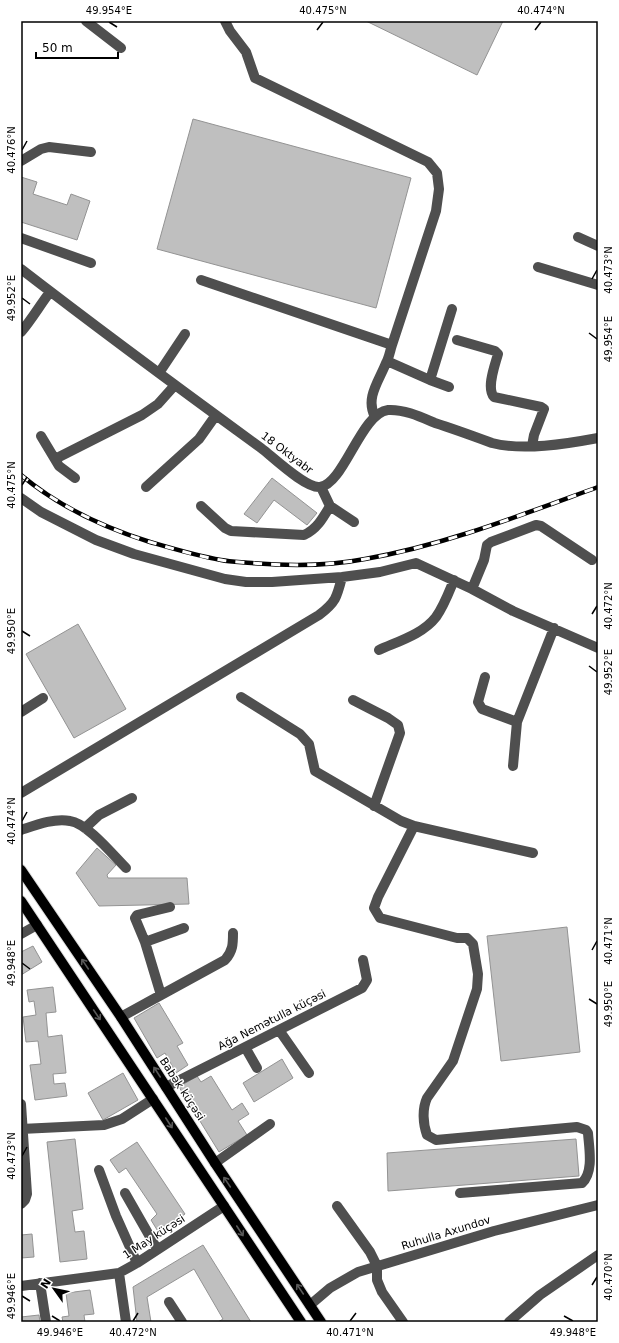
<svg xmlns="http://www.w3.org/2000/svg" width="619" height="1343" viewBox="0 0 619 1343" font-family="'DejaVu Sans',sans-serif">
<rect width="100%" height="100%" fill="#fff"/>
<path fill="#bfbfbf" stroke="#939393" d="M366 21H503L477 75Z
M193 119 411 178 376 308 157 249Z
M21 177 37 182 33 194 67 205 71 194 90 201 77 240 21 222Z
M272 478 317 513 307 525 274 500 257 523 244 514Z
M78 624 126 709 74 738 26 654Z
M97 848 116 865 107 875 108 878H187L189 904 99 906 76 873Z
M567 927 580 1052 501 1061 487 936Z
M33 946 42 962 21 975V952Z
M53 987 56 1012 46 1013 48 1037 62 1035 66 1073 53 1074 54 1084 65 1083 67 1096 35 1100 30 1065 41 1064 38 1041 26 1042 23 1017 36 1015 34 1001 29 1002 27 990Z
M159 1003 183 1043 177 1046 188 1065 176 1073 165 1053 157 1058 134 1018Z
M282 1059 293 1078 254 1102 243 1083Z
M123 1073 138 1100 103 1120 88 1093Z
M197 1076 201 1082 211 1076 232 1110 242 1103 249 1114 238 1121 247 1135 219 1152 179 1087Z
M75 1139 83 1209 72 1211 75 1232 84 1231 87 1259 60 1262 47 1142Z
M576 1139 579 1176 388 1191 387 1153Z
M137 1142 185 1214 159 1233 151 1220 157 1214 126 1168 119 1173 110 1160Z
M32 1234 34 1257 21 1258V1235Z
M203 1245 251 1322H218L223 1319 194 1269 147 1297 151 1322H137L133 1287Z
M90 1290 94 1314 84 1315 85 1322H63L62 1317 69 1316 66 1293Z
M39 1315 40 1322H21V1317Z"/>
<g fill="none" stroke-linecap="round" stroke-linejoin="round">
<defs>
<path id="major" d="M21 870 121 1017 215 1163 321 1322
M21 901 301 1322"/>
</defs>
<use href="#major" stroke="#dbdbdb" stroke-width="12"/>
<path stroke="#4f4f4f" stroke-width="10" d="M86 21 121 48
M225 21 230 31 246 52 255 78 428 162 437 173 439 189 436 211 392 345
M21 161 41 149 49 147 91 152
M578 237 598 246
M21 238 91 263
M538 267 598 285
M21 269C100 330 180 389 261 448 273 457 306 489 320 487 344 484 361 413 388 410 404 409 421 417 435 423 454 429 473 436 492 443 523 451 566 444 598 438
M201 280 392 345C390 351 389 358 386 363 379 381 365 398 375 417
M21 332C32 319 40 305 50 292
M457 340 495 351 498 354C495 365 486 388 494 397L541 407 544 409 534 435 532 446
M387 361 430 380 449 387
M159 373 185 334
M430 380 452 309
M41 436 59 466 75 478
M55 459 142 415 158 404 175 385
M146 487 199 439 216 415
M21 498 41 512 96 540 134 554 225 579 246 582H272L342 577 380 572 416 563 472 589 513 611 598 648
M201 506 225 528 231 531 304 535C317 529 323 518 330 506L321 487
M330 506 354 522
M472 589 484 560 487 545 491 542 536 525 541 526 592 560
M379 650C399 641 423 634 436 617 444 606 449 592 454 580
M485 677 478 702 482 709 517 722
M241 697 300 734 309 744 315 771 401 821 414 826 533 853
M353 700 388 718 398 725 400 733 374 806
M21 712 43 698
M513 766 517 722 554 628
M21 793 319 615C336 602 337 597 342 577
M414 826 378 897 374 908 380 918 457 938H467L473 944 478 974 477 989 453 1061 427 1098C422 1109 423 1124 427 1135L436 1140 577 1127 586 1130 588 1133C589 1148 594 1172 582 1183L460 1193
M85 828 99 815 132 798
M21 830C36 825 54 818 70 821 87 823 113 855 126 868
M21 934 37 925
M145 942 184 928
M161 995 225 960C233 951 233 944 233 933
M121 1017 161 995 145 942 135 918 137 915 170 907
M279 1030 309 1073
M245 1047 257 1068
M166 1087 362 988 367 980 363 960
M21 1104 27 1194 25 1200 21 1204
M21 1129 104 1125 122 1119 153 1099
M215 1163 270 1124
M99 1170 116 1216 137 1263
M125 1193 157 1249
M337 1206 370 1252 377 1266V1280L382 1292 403 1322
M119 1273 126 1322
M40 1283 46 1322
M21 1286 119 1273 137 1263 224 1206
M169 1302 182 1322
M310 1305 330 1288 358 1272 494 1231 598 1205
M509 1322 540 1295 598 1255"/>
<use href="#major" stroke="#000" stroke-width="10"/>
<defs>
<path id="rail" d="M21 475C58 506 105 528 150 542 174 549 197 556 221 560 231 562 242 562 252 563 288 566 329 566 365 559 445 545 521 515 598 487"/>
</defs>
<use href="#rail" stroke="#000" stroke-width="4.5"/>
<use href="#rail" stroke="#fff" stroke-width="3" stroke-dasharray="9" stroke-linecap="butt"/>
</g>
<defs><path id="oneway-shaft" d="M-6 0H5M1.5-3L5.5 0L1.5 3" fill="none" stroke-width="1.6" stroke-linecap="round" stroke-linejoin="round"/></defs>
<g stroke="#595959">
<use href="#oneway-shaft" transform="translate(85 964) rotate(-124)"/>
<use href="#oneway-shaft" transform="translate(97 1015) rotate(56)"/>
<use href="#oneway-shaft" transform="translate(157 1072) rotate(-123)"/>
<use href="#oneway-shaft" transform="translate(169 1123) rotate(57)"/>
<use href="#oneway-shaft" transform="translate(227 1182) rotate(-124)"/>
<use href="#oneway-shaft" transform="translate(240 1231) rotate(57)"/>
<use href="#oneway-shaft" transform="translate(300 1289) rotate(-124)"/>
</g>
<path fill="none" stroke="#000" stroke-width="1.5" d="M109 22 117 27M317 30 323 22M535 30 541 22M22 150 27 141M592 279 597 270M22 298 30 304M589 333 597 339M22 485 27 477M592 614 597 606M22 631 30 636M589 666 597 672M22 821 27 812M592 950 597 941M22 963 30 969M589 999 597 1004M22 1156 27 1147M592 1285 597 1277M22 1296 30 1301M52 1316 60 1321M564 1316 573 1321M133 1321 138 1313M350 1321 356 1313"/>
<g text-anchor="middle" dominant-baseline="central" stroke-width="3" stroke-linejoin="round" paint-order="stroke">
<g font-size="11" fill="#000" stroke="#fff">
<text transform="translate(287 453) rotate(37)">18 Oktyabr</text>
<text transform="translate(272 1020) rotate(-27)">Ağa Nemətulla küçəsi</text>
<text transform="translate(182 1089) rotate(57)">Babək küçəsi</text>
<text transform="translate(446 1233) rotate(-17)">Ruhulla Axundov</text>
<text transform="translate(154 1237) rotate(-33)">1 May küçəsi</text>
</g>
</g>
<rect width="619" height="1343" fill="none" stroke="#ffffff" stroke-width="44"/>
<g transform="translate(54 1289) rotate(303)" stroke="#ffffff" stroke-width="3" paint-order="stroke">
<path d="M0-3L7 15L0 10L-7 15Z" fill="#000000"/>
<text y="-6" font-size="11" font-weight="bold" text-anchor="middle" fill="#000000">N</text>
</g>
<path d="M36 52v6h82v-6" fill="none" stroke="#000000" stroke-width="2"/>
<text x="42" y="52" font-size="12" fill="#000000" stroke="#ffffff" stroke-width="3" paint-order="stroke">50 m</text>
<rect x="22" y="22" width="575" height="1299" fill="none" stroke="#000" stroke-width="1.5"/>
<g font-size="10" text-anchor="middle" fill="#000">
<text x="109" y="14">49.954°E</text>
<text x="323" y="14">40.475°N</text>
<text x="541" y="14">40.474°N</text>
<text transform="translate(11 150) rotate(-90)" y="4">40.476°N</text>
<text transform="translate(608 270) rotate(-90)" y="4">40.473°N</text>
<text transform="translate(11 298) rotate(-90)" y="4">49.952°E</text>
<text transform="translate(608 339) rotate(-90)" y="4">49.954°E</text>
<text transform="translate(11 485) rotate(-90)" y="4">40.475°N</text>
<text transform="translate(608 606) rotate(-90)" y="4">40.472°N</text>
<text transform="translate(11 631) rotate(-90)" y="4">49.950°E</text>
<text transform="translate(608 672) rotate(-90)" y="4">49.952°E</text>
<text transform="translate(11 821) rotate(-90)" y="4">40.474°N</text>
<text transform="translate(608 941) rotate(-90)" y="4">40.471°N</text>
<text transform="translate(11 963) rotate(-90)" y="4">49.948°E</text>
<text transform="translate(608 1004) rotate(-90)" y="4">49.950°E</text>
<text transform="translate(11 1156) rotate(-90)" y="4">40.473°N</text>
<text transform="translate(608 1277) rotate(-90)" y="4">40.470°N</text>
<text transform="translate(11 1296) rotate(-90)" y="4">49.946°E</text>
<text x="60" y="1336">49.946°E</text>
<text x="133" y="1336">40.472°N</text>
<text x="350" y="1336">40.471°N</text>
<text x="573" y="1336">49.948°E</text>
</g>
</svg>
